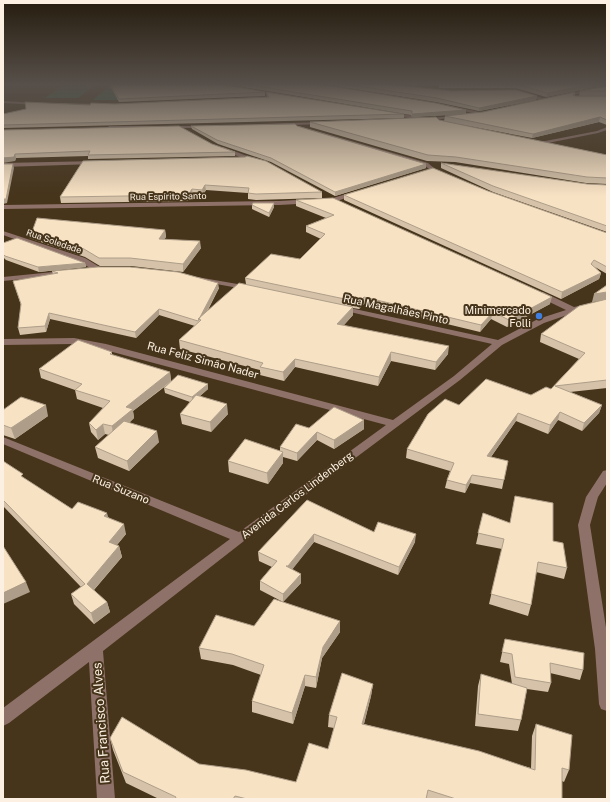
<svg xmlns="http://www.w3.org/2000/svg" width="610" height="802" viewBox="0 0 610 802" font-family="'Public Sans',sans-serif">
<rect width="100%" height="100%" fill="#46341b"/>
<path fill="#2a6b4b" d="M65 84H96L78 98H45Z
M112 84H152L148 100H93Z"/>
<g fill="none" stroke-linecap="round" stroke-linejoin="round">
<path fill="#8e7168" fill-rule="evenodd" d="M607 86V88L562 97 560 96Z
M522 92H524L548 100 544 101 522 94Z
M3 101 38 103 40 104 38 105 3 103Z
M56 103 104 104 106 105 104 106 54 105Z
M447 105 484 113V114L482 115 445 107Z
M391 112 427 118 457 116 459 117 425 121 389 114Z
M323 122 325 124 259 126 257 125 259 124Z
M109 126H151L153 127 151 128H107Z
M169 126H205L207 127 205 128H167Z
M299 126 428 163 435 169 447 174C440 178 430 170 424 165L297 128Z
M607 127V130L598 133 538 145 535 143 597 131Z
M223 147 258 160 259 161 254 162 221 150V148Z
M97 161V163L95 164 3 167V163Z
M356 191 359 193 358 194 334 202 279 205 3 209V205L279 201 333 198Z
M3 231 85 258 103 269 102 271H96L79 262 3 235Z
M63 271H66V275L3 281V277Z
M197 277 249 286 253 288 249 290 200 281 196 279Z
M537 292H543L574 307 607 300V304L576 312 544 323 502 345 460 380 244 541 103 651 115 799H97L89 662 9 723 3 726V708L230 539 3 444V437L239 532 386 425 105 350 74 344 3 345V339L74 338 106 344 393 420 454 376 492 344 341 310 337 308 338 306H341L498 340 538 319 566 310 537 296Z
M607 470V483L598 497 590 525 607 634V711L601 709 599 704 595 649 578 525 586 497 603 471Z"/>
</g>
<path fill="#d5c2a9" d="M109 84H221L265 92V96L119 102Z
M225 84H319L466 110V114L412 117 411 115Z
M322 84H388L451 91 537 96 536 100 479 111 436 102Z
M400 84H417V86Z
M439 84H607L546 97 516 88H439Z
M607 86V96H579L580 91Z
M266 92 404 114V118L3 128V114L90 105 267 97Z
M575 92V96H607V125L599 122 532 138 453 123 607 155V184L586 183 455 162 427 161 310 127V122L439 120 444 121 445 116 483 112Z
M191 126H297L426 168 335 196 271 162 218 144 192 129Z
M3 130 212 144 235 152V156L88 159V156L16 158 15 161Z
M83 161 322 192V198L256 200 248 199V193L206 190 203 195H193L189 201 61 203 60 197Z
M441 163 587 184 607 185V232L493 192 441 168Z
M488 191 607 233V274L595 267 601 273 599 279 561 299 344 200V195Z
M333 198 550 304 507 327 491 319 480 332 364 304 359 309 353 308V315L343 326 448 354 435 370 391 361 378 386 295 367 284 381 260 375V370L180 349 179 340 195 326 159 315 136 338 50 319 46 332 20 335 18 328 21 305 13 281 53 274 52 271 219 288 207 312 246 284 245 278 300 259 321 239 306 232V226L326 218 296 206V200Z
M274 203V207L269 217 252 209V205Z
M165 230 166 237 164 239 201 248 183 272 131 266H100L85 257 29 238 28 231Z
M3 243 85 263 86 267 39 272 6 260 3 257Z
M607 285V388L570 392 602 405 599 413 582 431 558 420 548 434 516 421 491 457 508 461 502 489 470 483 465 493 445 488 447 480 450 471 406 458 407 449 459 405 531 395 551 389 579 359 540 342 541 334 607 299 592 302Z
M112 352V355L170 372 171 381 208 384V389L200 396 228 414 211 432 182 424 180 414 190 402 165 393 164 388 167 385 133 411 134 418 129 423 159 442 129 471 98 458 95 447 109 435 105 434 98 440 91 432 89 423 103 408 77 399 75 390 41 378 39 369Z
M3 410 48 416 15 439 3 435Z
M309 428 364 429 334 449 317 440 297 461 283 457V463L268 484 229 472 228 461 280 451V447Z
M3 461 25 479 72 509 108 517 126 534 117 545 119 546 122 557 94 590 107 602 110 612 94 624 74 604 71 594 81 587 3 506Z
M515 496 553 541 567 568 564 579 536 572 531 605 528 616 489 604 502 549 476 544 483 513 510 523Z
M307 500 374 532 415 542 398 575 314 542 292 569 301 583 283 602 260 590V581L272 567 259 561 258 552Z
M254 626 340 632 322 658 316 688 305 686 293 724 252 712V701L261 675 233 665 201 659 199 648Z
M505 639 583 670 580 680 550 673 551 683 548 692 527 689 521 720 518 731 475 726 478 686 481 674 512 684 509 664 500 662Z
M373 684 371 696 364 724 531 768 532 736 536 724 569 770 564 782 562 781V799H159L126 783 113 750 110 738 199 764 296 782 328 749 334 728 328 727 329 715Z"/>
<path fill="#ae9e89" d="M592 84H607V85L546 97 547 93Z
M537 96 536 100 479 111V108Z
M466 110V114L412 117V114Z
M600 117 599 122 532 138 533 134Z
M15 154 16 158 15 161 3 163V158Z
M13 164 14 168 7 203 3 204V199Z
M426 164V168L335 196V192Z
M205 185 206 190 203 195 202 190Z
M192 189 193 195 189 201 188 195Z
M274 203V207L269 217V213Z
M165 230 166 237 160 246 159 239Z
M200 241 201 248 183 272V264Z
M85 263 86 267 39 272 38 267Z
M601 273 599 279 561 299 562 292Z
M218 283 219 288 201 322V320L199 319Z
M607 292V299L592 302 594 294Z
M364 297V304L359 309V302Z
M552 297 550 304 507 327 509 320Z
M353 307V315L337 333V324Z
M159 309V315L136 338 135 332Z
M493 312 491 319 480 332 481 325Z
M49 313 50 319 46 332 45 326Z
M449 346 448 354 435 370 436 362Z
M391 352V361L378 386 379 377Z
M295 359V367L284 381 283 372Z
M170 372 171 381 133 411 134 418 113 436 112 426 126 407Z
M208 384V389L192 403V397Z
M227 404 228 414 211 432 210 422Z
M46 405 48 416 15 439 11 428Z
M602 405 599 413 582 431 584 423Z
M560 412 558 420 548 434 550 425Z
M518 413 516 421 486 464 487 456Z
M364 420V429L334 449V440Z
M103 424 105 434 98 440 96 430Z
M157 431 159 442 129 471 127 461Z
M317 432V440L297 461V453Z
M283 452V463L268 484 267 473Z
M472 475 470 483 465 493 466 485Z
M107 513 110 523 104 516Z
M124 524 126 534 111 552 109 542Z
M314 534V542L288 575V566Z
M416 534 415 542 398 575 399 567Z
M119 546 122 557 90 594 87 584Z
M301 574V583L283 602V594Z
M26 582 30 592 3 604V593Z
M107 602 110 612 94 624 91 613Z
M340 621V632L322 658 316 688V677L323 647Z
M305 675V686L293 724 292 713Z
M373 684 371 696 361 735 362 724Z"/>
<path fill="#f8e2c4" stroke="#ae9e89" d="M110 84H221L265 92 119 99Z
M244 84H319L436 103 466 110 412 114V111Z
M344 84H388L451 91 516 90 537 96 479 108 437 98Z
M475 84H592L547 93 517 84Z
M607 86V91H580Z
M266 92 404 114 3 125V114L26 109 25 102 90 105 91 103 115 104 269 97Z
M575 92 573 95 575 96H607V120L600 117 533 134 445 116 483 112Z
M436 117 439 120 607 155V178L587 177 456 157 428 155 310 122Z
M295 124 297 126 426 164 335 192 271 158 217 140 191 126Z
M179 126 212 144 235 152 88 155 90 151 15 154 14 157 3 158V130Z
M247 156 266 161 322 192 256 194 248 193 249 188 205 185 202 190 192 189 188 195 60 197 83 161 245 157Z
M441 163 587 184 607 185V226L493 186Z
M3 164H13L6 199H3Z
M433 168 488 191 607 233V267L594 260 591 264 601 273 562 292 344 195Z
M333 198 552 297 509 320 493 312 481 325 364 297 359 302 245 278 271 254 300 259 325 234 306 226 334 215 296 200Z
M253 203H274L269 213 252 205Z
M37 218 165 230 159 239 200 241 183 264 130 258H99L84 249 28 231 33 229Z
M17 238 85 263 38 267 5 256 3 254V243Z
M98 267H130L178 272 218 283 198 321 159 309 135 332 49 313 45 326 18 328 21 304 13 281 58 273 52 271Z
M239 283 353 307 337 324 449 346 436 362 391 352 379 377 295 359 283 372 260 367 263 363 179 340 201 320 198 319Z
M607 285V292L594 294Z
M607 299V380L555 386 602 405 584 423 560 412 550 425 518 413 487 456 508 461 504 480 472 475 466 485 447 480 454 463 407 449 428 414 445 399 459 405 486 379 531 395 546 387 551 389 585 353 541 334 579 306Z
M78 340 112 352 110 354 170 372 126 407 133 409 112 426 103 424 96 430 89 423 110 401 75 390 82 384 39 369Z
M178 375 208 384 192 397 164 388Z
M196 395 227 404 210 422 180 414Z
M21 397 46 405 11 428 3 425V410Z
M334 407 364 420 334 440 317 432 297 453 280 447 296 424 309 428Z
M124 421 157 431 127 461 95 447Z
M245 439 283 452 267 473 228 461Z
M3 461 23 474 21 476 72 509 78 502 107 513 104 516 124 524 109 542 119 546 87 584 107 602 91 613 71 594 85 584 3 500Z
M515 496 553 503V541L563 543 567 568 538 562 531 605 491 594 504 539 478 533 483 513 510 523Z
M307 500 374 532 378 522 416 534 399 567 314 534 288 566H286L301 574 283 594 260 581 277 561 258 552Z
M3 546 26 582 3 593Z
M274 599 340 621 323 647 316 677 305 675 292 713 252 701 264 665 232 654 199 648 216 615 254 626Z
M505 639 584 653 583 670 550 663 551 683 515 677 512 654 502 652Z
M342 673 373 684 362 724 479 751 535 770 536 724 572 735 569 770 562 768V799H456L428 790 426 799H247L235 796 233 799H175L176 797 123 772 110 738 122 717 199 764 246 770 296 782 309 743 328 749 337 717 329 715Z
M481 674 527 688 521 720 478 714Z"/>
<linearGradient id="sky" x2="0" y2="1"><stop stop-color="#261d0f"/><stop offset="0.43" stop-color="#57504a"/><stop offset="1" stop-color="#57504a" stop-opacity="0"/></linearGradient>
<rect width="610" height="196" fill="url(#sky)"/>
<circle fill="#3f7fe0" stroke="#46341b" stroke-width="1.5" cx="539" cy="316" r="4"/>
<g text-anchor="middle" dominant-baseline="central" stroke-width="4" stroke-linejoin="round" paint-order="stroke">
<g font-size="9" fill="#fbf0e1" stroke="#46341b">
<text transform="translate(168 196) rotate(-1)">Rua Espírito Santo</text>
<text transform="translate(54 241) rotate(19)">Rua Soledade</text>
</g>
<g font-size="11" fill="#fbf0e1" stroke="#46341b">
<text transform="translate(396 309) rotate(12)">Rua Magalhães Pinto</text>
<text transform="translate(203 360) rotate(15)">Rua Feliz Simão Nader</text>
<text transform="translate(121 489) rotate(22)">Rua Suzano</text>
<text transform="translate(297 495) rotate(-37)">Avenida Carlos Lindenberg</text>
</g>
<g font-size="11" fill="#fbf0e1" stroke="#46341b" text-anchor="end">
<text x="531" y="310">Minimercado<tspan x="531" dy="13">Folli</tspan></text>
</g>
<g font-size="13" fill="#fbf0e1" stroke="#46341b">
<text transform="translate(101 723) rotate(-94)">Rua Francisco Alves</text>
</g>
</g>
<rect width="610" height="802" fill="none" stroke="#fbf0e1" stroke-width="8"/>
</svg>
